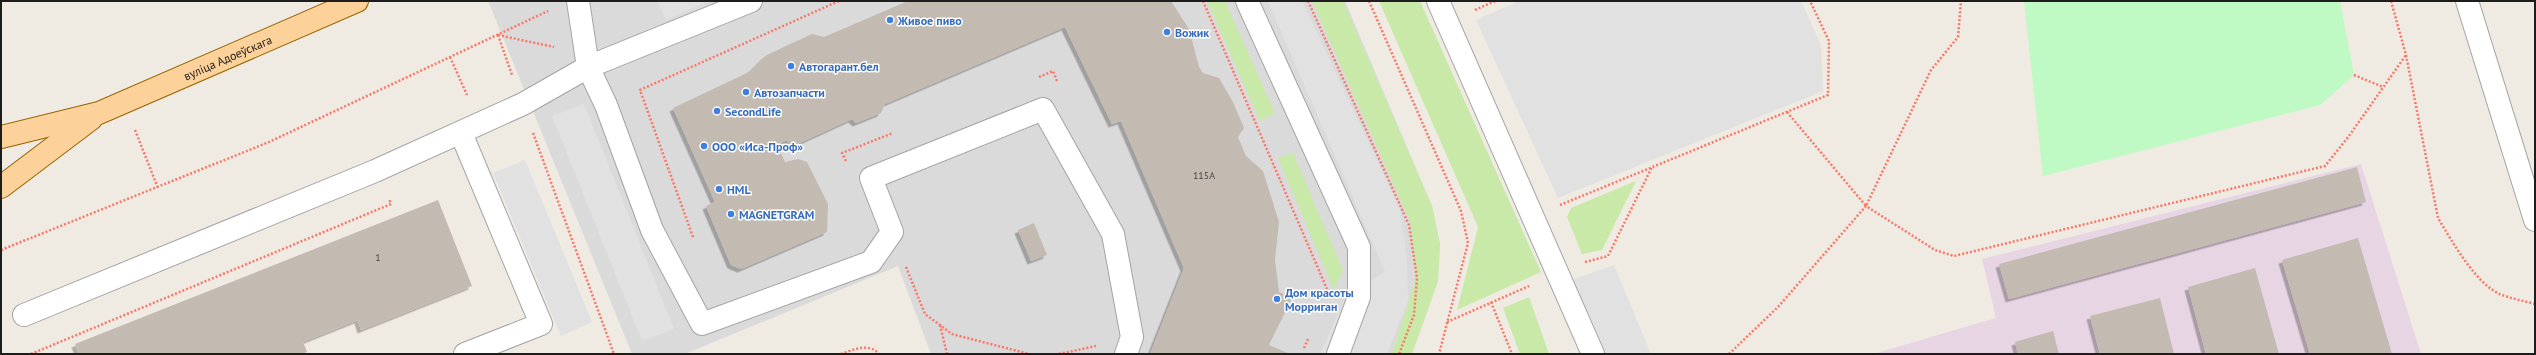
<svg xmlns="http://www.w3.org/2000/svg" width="2536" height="355" viewBox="0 0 2536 355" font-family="'PT Sans',sans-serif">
<defs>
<filter id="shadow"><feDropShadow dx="-3.5" dy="3.5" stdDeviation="0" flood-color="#0004"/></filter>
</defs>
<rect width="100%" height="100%" fill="#efebe3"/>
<path fill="#dbdada" d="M488 1H1345L1432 206 1440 244 1438 281 1412 354H931L898 266 685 354H632Z"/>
<path fill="#e8d5e4" d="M2361 164 2421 354H1873L1996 318 1982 259Z"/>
<path fill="#c9e9a8" d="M1207 1H1225L1275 113 1260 121Z
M1312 1H1343L1432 206 1440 244 1438 281 1412 354H1392L1416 278 1410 221Z
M1379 1H1420L1541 272 1457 310 1478 227Z
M1293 153 1343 270 1334 290 1278 158Z
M1636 181 1602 250 1582 254 1567 217 1571 208Z
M1529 297 1549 354H1520L1503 308Z"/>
<path fill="#bff9c4" d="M2024 1H2340L2354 75 2320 105 2043 176Z"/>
<path fill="#e1e1e1" d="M657 1H709L666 20Z
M1268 1H1302L1400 209 1407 260 1408 301 1387 354H1320L1347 294 1385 272Z
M1519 1H1801L1821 45 1823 91 1558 198 1476 20Z
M584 104 674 329 642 341 552 116Z
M525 160 592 322 561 336 493 173Z
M1614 265 1651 354H1602L1569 281Z"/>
<path fill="#c3bab2" filter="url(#shadow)" d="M908 1H1171L1189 29 1199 67 1203 73 1219 78 1233 102 1244 128 1238 137 1246 156 1263 171 1279 222 1275 260 1279 292 1292 298 1269 345 1290 354H1150L1184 268 1121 121 1112 124 1065 27 885 104 881 113 856 123 852 119 791 147 787 140 777 145 785 162 798 159 807 162 828 204 827 232 741 269 731 265 706 206 715 202 673 108 749 72 765 56 786 46 812 34 824 37Z
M2357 167 2366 202 2009 299 1999 264Z
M438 200 472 286 361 330 358 320 303 342 307 352 301 354H79L75 344Z
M1034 223 1047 255 1031 261 1018 230Z
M2358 238 2392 354H2310L2282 260Z
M2255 268 2279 354H2206L2188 287Z
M2160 298 2174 354H2100L2090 316Z
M2053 331 2059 354H2018L2015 342Z"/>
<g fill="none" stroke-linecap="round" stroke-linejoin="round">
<defs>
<path id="minor" d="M578 1 588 67 606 105 652 230 702 324 871 262 892 232 871 178 1043 109 1113 234 1132 337 1126 354
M1247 1 1359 247V297L1338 354
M1438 1 1593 354
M2467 1 2535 220
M461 133 541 324 465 354
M24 315 375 171 523 104 588 67 751 1"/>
<g id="major">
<path id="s1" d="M1 137 99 113 357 1"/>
<path d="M1 187 91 119"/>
</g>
</defs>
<use href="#minor" stroke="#a4a4a4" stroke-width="24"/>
<use href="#major" stroke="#976400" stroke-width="24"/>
<path stroke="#fa7768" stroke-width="2.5" stroke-dasharray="2 2" stroke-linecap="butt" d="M1203 1 1327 289
M1308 1 1409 225 1417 278 1414 315 1399 354
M1369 1 1461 211 1468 243 1439 354
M2391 1 2406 55 2438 218C2452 241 2476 285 2502 295 2513 299 2524 301 2535 304
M1475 10 1495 1
M498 35 512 75
M498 35 554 47
M450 57 467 95
M2354 75 2383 87
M1039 77 1053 71 1057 81
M1787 112 1866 206 1931 70 1958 37 1961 1
M135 130 158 188
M533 133 614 354
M846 161 842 153 893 133
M1560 205 1828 95 1829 41 1810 1
M693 237 640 90 839 1
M1 250 269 142 548 11
M1585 262 1608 256 1652 167
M906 267 925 314 952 334 1029 354
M1491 302 1512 354
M1447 322 1529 286
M940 325 947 354
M1304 348 1308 339
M31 354 391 204 389 199
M841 354C853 350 869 342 879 354
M1059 354 1096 346
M1729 354 1778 307 1866 206 1935 250 1954 256 2325 166 2349 136 2406 55"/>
<use href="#minor" stroke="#fff" stroke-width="22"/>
<use href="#major" stroke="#fcd29a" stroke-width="22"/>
</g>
<g fill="#3f7fe0" stroke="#fff" stroke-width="1.5">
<circle cx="890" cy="20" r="4"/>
<circle cx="1167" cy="32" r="4"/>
<circle cx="791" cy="66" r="4"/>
<circle cx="746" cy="92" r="4"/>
<circle cx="717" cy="111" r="4"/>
<circle cx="704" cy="146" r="4"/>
<circle cx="719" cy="189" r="4"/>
<circle cx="731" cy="214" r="4"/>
<circle cx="1277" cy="299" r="4"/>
</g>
<g text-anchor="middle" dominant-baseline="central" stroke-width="3" stroke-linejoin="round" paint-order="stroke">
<g font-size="10" fill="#464442">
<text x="1204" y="175">115А</text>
<text x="378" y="257">1</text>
</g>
<g font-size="12" font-weight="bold" fill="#366cbe" stroke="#fff" text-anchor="start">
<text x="898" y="20">Живое пиво</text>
<text x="1175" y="32">Вожик</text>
<text x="799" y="66">Автогарант.бел</text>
<text x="754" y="92">Автозапчасти</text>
<text x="725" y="111">SecondLife</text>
<text x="712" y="146">ООО «Иса-Проф»</text>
<text x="727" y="189">HML</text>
<text x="739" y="214">MAGNETGRAM</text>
<text x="1285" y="292">Дом красоты<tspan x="1285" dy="14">Морриган</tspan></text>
</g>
<g font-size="12" fill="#1d1d1d" stroke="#fff">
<text stroke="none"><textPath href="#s1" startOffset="241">вуліца Адоеўскага</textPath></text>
</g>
</g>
<rect width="2536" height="355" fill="none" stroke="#1d1d1d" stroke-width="4"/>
</svg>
